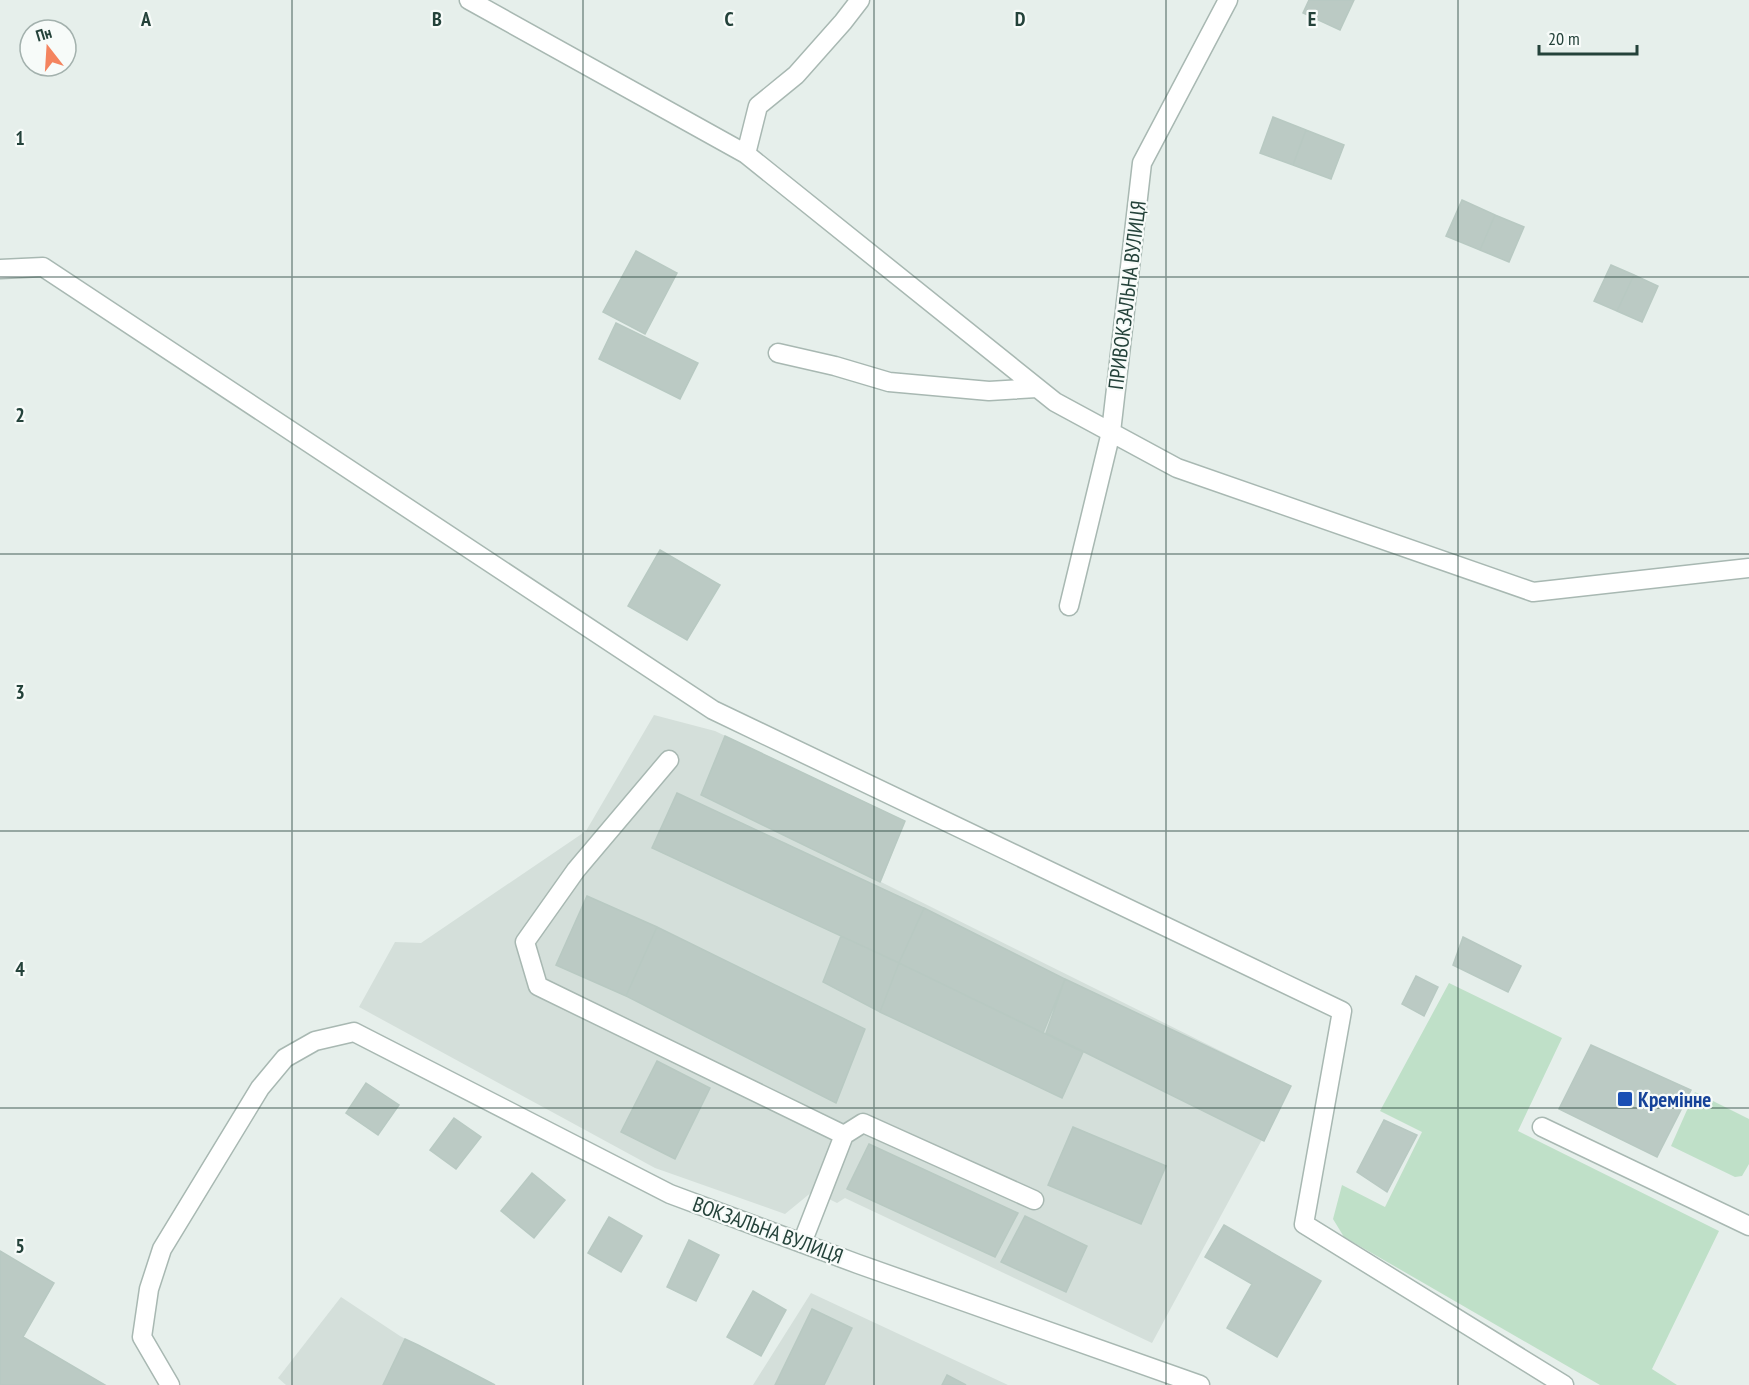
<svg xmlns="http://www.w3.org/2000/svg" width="1749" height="1385" viewBox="0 0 1749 1385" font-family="'PT Sans Narrow',sans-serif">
<rect width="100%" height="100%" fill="#e6efeb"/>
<path fill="#d4dfda" d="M654 715 715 731 905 821 881 882 1291 1086 1152 1343 845 1198 837 1203 813 1191 785 1214 655 1168 359 1007 395 942 421 943 586 831Z
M811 1293 1008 1385H753Z
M341 1297 400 1336 492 1385H286L278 1378Z"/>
<path fill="#bfe0c8" d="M1449 983 1562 1038 1518 1131 1719 1231 1652 1369 1677 1385H1600L1344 1237 1333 1219 1342 1185 1385 1207 1422 1132 1380 1111Z
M1695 1092 1749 1119V1164L1742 1176 1735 1177 1671 1146Z"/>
<path fill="#bbcac4" stroke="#b8c9c2" stroke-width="1.5" d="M1309 0H1354L1340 30 1303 13Z
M1273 117 1306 130 1293 165 1260 153Z
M1306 130 1344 145 1331 179 1293 165Z
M1462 200 1495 215 1480 250 1446 236Z
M1495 215 1524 227 1509 262 1480 250Z
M636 251 677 273 645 334 603 312Z
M1611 265 1634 275 1617 311 1594 301Z
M1634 275 1658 286 1642 322 1617 311Z
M616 323 698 363 680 399 599 359Z
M660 550 720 585 687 640 628 606Z
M725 736 905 821 880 882 701 795Z
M677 793 924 908 899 963 652 848Z
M587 896 657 927 626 996 556 965Z
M924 908 1065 979 1043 1033 899 963Z
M657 927 865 1029 836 1103 626 996Z
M841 936 899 963 880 1012 823 982Z
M1463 937 1521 966 1508 992 1453 965Z
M899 963 1083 1052 1062 1098 880 1012Z
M1416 976 1438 987 1424 1016 1402 1004Z
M1065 979 1291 1086 1264 1141 1046 1033Z
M1591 1045 1691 1090 1657 1157 1559 1109Z
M657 1061 710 1088 675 1159 621 1132Z
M366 1083 399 1105 378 1135 346 1113Z
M454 1118 481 1137 456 1169 430 1150Z
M1384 1120 1417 1135 1387 1192 1357 1172Z
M1073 1127 1166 1166 1141 1224 1048 1185Z
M869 1144 1018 1213 995 1257 847 1189Z
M532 1173 565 1200 534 1238 501 1211Z
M1025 1216 1087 1246 1066 1292 1001 1262Z
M609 1217 642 1236 621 1272 588 1253Z
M1224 1225 1321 1281 1277 1357 1227 1328 1252 1284 1205 1257Z
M689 1240 719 1255 696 1301 667 1287Z
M0 1251 54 1283 23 1337 105 1385H0Z
M753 1291 786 1310 761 1356 727 1337Z
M812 1309 852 1328 824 1385H775Z
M405 1339 418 1345 495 1385H383Z
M947 1375 966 1385H942Z"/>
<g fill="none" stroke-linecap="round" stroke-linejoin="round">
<defs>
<path id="minor" d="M469 0 746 154 1055 402 1177 468 1533 592 1749 568
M746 154 758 106 796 75 843 22 860 0
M0 269 43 267 713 710 1342 1011 1304 1224 1564 1385
M778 353 835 366 889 382 989 391 1037 388
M1069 606 1111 432 1142 163 1228 0
M669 760 576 870 525 942 538 986 844 1135 802 1243
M1542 1127 1749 1226
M844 1135 863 1123 1034 1200
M170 1385 142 1337 149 1289 162 1249 260 1088 285 1058 315 1041 354 1032 670 1194 858 1264 1200 1385"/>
</defs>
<use href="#minor" stroke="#a8b8b2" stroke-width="21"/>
<use href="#minor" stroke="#fff" stroke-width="18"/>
</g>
<path fill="none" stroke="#24423a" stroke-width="1.5" stroke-opacity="0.55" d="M292 0V1385M583 0V1385M874 0V1385M1166 0V1385M1458 0V1385M0 277H1749M0 554H1749M0 831H1749M0 1108H1749"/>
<rect fill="#1a4fb4" stroke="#f7fbf9" stroke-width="2" x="1617" y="1091" width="16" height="16" rx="3"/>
<g text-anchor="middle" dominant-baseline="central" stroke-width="4.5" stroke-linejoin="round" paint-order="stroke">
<g font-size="21" fill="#24423a" stroke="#f7fbf9">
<text transform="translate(1127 295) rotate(-83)">ПРИВОКЗАЛЬНА ВУЛИЦЯ</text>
<text transform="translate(768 1230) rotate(20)">ВОКЗАЛЬНА ВУЛИЦЯ</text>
</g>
<g font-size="21" font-weight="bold" fill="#164399" stroke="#f7fbf9" text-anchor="start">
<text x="1638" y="1099">Кремінне</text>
</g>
</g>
<g font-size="20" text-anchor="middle" font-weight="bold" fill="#24423a" stroke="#f7fbf9" stroke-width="4.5" stroke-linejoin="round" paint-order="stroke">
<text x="146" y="26">A</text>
<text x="437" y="26">B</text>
<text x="729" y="26">C</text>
<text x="1020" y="26">D</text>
<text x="1312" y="26">E</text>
<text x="20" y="145">1</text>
<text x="20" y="422">2</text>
<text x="20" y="699">3</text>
<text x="20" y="976">4</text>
<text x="20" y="1253">5</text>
</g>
<g transform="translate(48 48) rotate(343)"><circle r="28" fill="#f7fbf9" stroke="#a3b1ad" stroke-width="1.5"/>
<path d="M0-4.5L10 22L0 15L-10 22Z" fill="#f4845f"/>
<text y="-9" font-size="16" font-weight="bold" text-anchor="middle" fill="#24423a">Пн</text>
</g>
<path d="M1539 45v9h98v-9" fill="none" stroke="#24423a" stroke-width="3"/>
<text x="1548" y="45" font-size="18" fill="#24423a" stroke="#f7fbf9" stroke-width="4.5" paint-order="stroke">20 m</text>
</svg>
